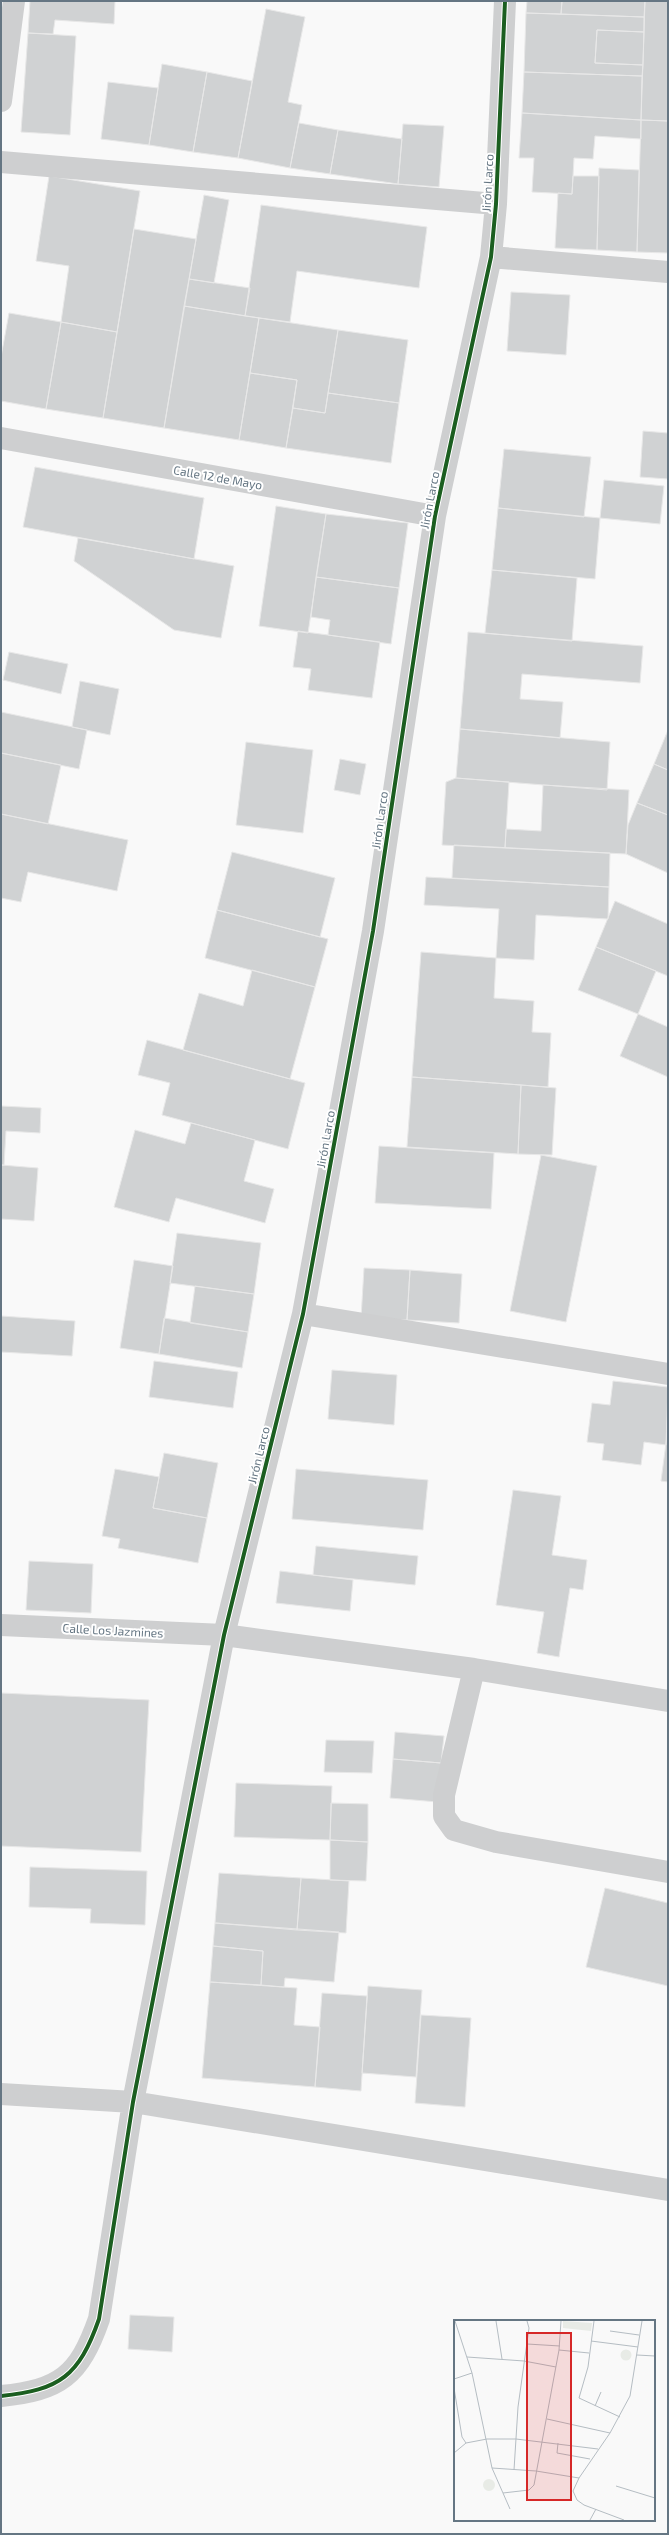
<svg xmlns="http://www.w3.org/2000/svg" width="669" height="2535" viewBox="0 0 669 2535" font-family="'Exo 2',sans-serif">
<rect width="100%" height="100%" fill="#f9f9f9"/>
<path fill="#d0d2d3" stroke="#e8e8e8" d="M30 1H115L114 24 55 20 53 34 28 33Z
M527 1H562L561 14 526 13Z
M562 1H645L644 17 561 14Z
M645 1H668V121L641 120Z
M266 9 305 17 288 102 302 105 290 168 238 158Z
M526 13 644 17V32L597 30 595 63 643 65 642 76 524 72Z
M597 30 644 32 643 65 595 63Z
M28 33 76 36 70 135 21 132Z
M162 64 207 72 193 152 149 145Z
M207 72 252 81 238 158 193 152Z
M524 72 642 76 641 120 522 113Z
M108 82 158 88 149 145 101 139Z
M522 113 641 120V139L595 136 593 159 574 158 572 194 532 192 534 158H519Z
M641 120 668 121V253L637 252Z
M299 123 338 130 330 174 290 168Z
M403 124 444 126 439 187 398 184Z
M338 130 402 139 398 184 330 174Z
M599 168 639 170 637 252 597 250Z
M49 176 140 191 117 332 61 322 69 266 36 261Z
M573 176H599L597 250 555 248 558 193 572 194Z
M204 195 229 200 214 283 189 279Z
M261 205 427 227 419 288 297 271 290 322 245 316Z
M134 229 196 239 164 428 103 418Z
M189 279 250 288 245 316 184 306Z
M511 292 570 295 566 355 507 351Z
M184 306 259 318 239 440 164 428Z
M9 313 61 322 46 409 1 401V357Z
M259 318 338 330 325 413 293 408 297 380 250 373Z
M61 322 117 332 103 418 46 409Z
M338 330 408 340 399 403 328 393Z
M250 373 297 380 286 448 239 440Z
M328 393 399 403 391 463 286 448 293 408 325 413Z
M643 431 668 433V479L640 477Z
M504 449 591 457 584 517 498 508Z
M35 467 204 498 194 559 23 527Z
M604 480 664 486 660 524 600 518Z
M276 506 326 514 308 633 259 626Z
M498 508 600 518 595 579 492 570Z
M326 514 408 523 399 588 316 577Z
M78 538 234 566 221 638 174 630 74 561Z
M492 570 577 578 572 641 485 633Z
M316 577 399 588 391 644 328 635 330 620 311 617Z
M298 631 380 642 372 698 308 690 311 669 293 667Z
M468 632 643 646 640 683 522 674 520 699 563 702 560 738 460 729Z
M9 652 68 664 61 694 3 680Z
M80 681 119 689 110 735 72 727Z
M1 712 87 730 79 769 1 753Z
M460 729 610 742 607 790 456 778Z
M668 730V770L654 764Z
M246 742 313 750 303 833 236 825Z
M1 753 61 765 48 824 1 814Z
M340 759 366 764 360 795 334 790Z
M654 764 668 770V815L637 803Z
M456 778 509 782 505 848 442 845 446 782Z
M543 785 629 790 626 854 505 848 506 829 541 831Z
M637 803 668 815V873L626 854 628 825Z
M1 814 128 840 117 891 28 872 21 902 1 898Z
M454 845 610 853 609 887 452 878Z
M232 852 335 878 320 937 217 910Z
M426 877 609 887 608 919 536 915 534 960 496 958 499 909 424 905Z
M615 901 668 924V976L596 947Z
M217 910 328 939 315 987 205 958Z
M596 947 656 971 638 1014 578 990Z
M421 952 496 958 494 998 534 1001 532 1032 551 1033 548 1087 412 1077Z
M252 970 315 987 290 1079 183 1050 199 993 243 1006Z
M638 1014 668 1027V1077L620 1056Z
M147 1040 305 1083 288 1149 162 1115 170 1083 138 1075Z
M412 1077 521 1085 518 1154 407 1147Z
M521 1085 556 1088 552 1155 518 1154Z
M1 1106 41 1108 40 1133 6 1131 4 1165H1Z
M191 1123 255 1140 244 1181 274 1189 265 1223 176 1198 169 1222 114 1207 135 1130 185 1144Z
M379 1146 494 1153 491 1209 375 1203Z
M541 1155 597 1166 566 1322 510 1311Z
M1 1165 38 1168 34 1221 1 1219Z
M177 1233 261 1243 254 1294 170 1283Z
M134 1260 173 1266 159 1354 120 1348Z
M364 1268 410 1270 407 1320 361 1318Z
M410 1270 462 1274 459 1323 407 1320Z
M195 1286 254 1294 248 1332 190 1323Z
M1 1316 75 1321 72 1356 1 1352Z
M164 1318 248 1332 242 1368 159 1354Z
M154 1361 238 1372 233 1408 149 1397Z
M332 1370 397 1375 394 1425 328 1419Z
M613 1381 668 1387 666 1445 644 1442 641 1465 602 1460 604 1444 587 1442 592 1403 610 1405Z
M668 1428V1482L661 1481Z
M164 1453 218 1463 207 1518 153 1508Z
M115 1469 159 1477 153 1508 207 1518 198 1563 118 1548 120 1539 102 1536Z
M296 1469 428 1480 423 1530 292 1519Z
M513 1490 561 1496 552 1555 587 1560 583 1590 570 1588 559 1657 537 1653 544 1612 496 1605Z
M316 1546 418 1556 415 1585 313 1575Z
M29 1561 93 1564 91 1613 26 1610Z
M280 1571 353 1580 350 1611 276 1603Z
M1 1693 149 1700 141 1852 1 1846Z
M395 1732 444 1736 441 1763 393 1759Z
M326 1740 374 1741 372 1773 324 1772Z
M393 1759 441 1763 438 1802 390 1798Z
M236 1783 332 1786 330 1840 234 1837Z
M331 1803 368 1804V1842L330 1840Z
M330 1840 368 1842 366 1881 330 1880Z
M30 1867 147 1871 145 1925 90 1923 91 1909 29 1907Z
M219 1873 301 1878 297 1930 215 1923Z
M301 1878 349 1881 346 1933 297 1930Z
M605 1888 668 1903V1986L586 1967Z
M215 1923 339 1932 334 1982 285 1978 284 1987 261 1985 263 1951 213 1946Z
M213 1946 263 1951 261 1985 210 1982Z
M210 1982 297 1988 294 2025 320 2027 315 2087 202 2078Z
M368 1986 422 1990 416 2077 362 2073Z
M322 1993 367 1996 361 2091 315 2087Z
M421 2015 471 2018 465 2107 415 2103Z
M130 2315 174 2317 172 2352 128 2349Z"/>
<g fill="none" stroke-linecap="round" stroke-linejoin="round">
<path stroke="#cecfd0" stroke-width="22" d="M1 101 14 1
M1 162 496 204
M491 257 668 272
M1 438 435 516
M303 1314 668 1374
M1 1625 224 1635 474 1669 668 1701
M474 1669 444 1795V1816L454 1830 496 1842 668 1872
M1 2094 133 2102 668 2190
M1 2396C60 2390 79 2376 99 2319L133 2102 224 1635 303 1314 373 931 435 516 491 257 496 204 505 1"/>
<defs>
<path id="cycleway" d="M1 2396C60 2390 79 2376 99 2319L133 2102 224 1635 303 1314 373 931 435 516 491 257 496 204 505 1"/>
</defs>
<use href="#cycleway" stroke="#fff" stroke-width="6"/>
<use href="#cycleway" stroke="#1b5e20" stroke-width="4"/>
</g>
<g text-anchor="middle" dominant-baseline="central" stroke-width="4" stroke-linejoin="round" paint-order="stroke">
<g font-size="12" fill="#657683" stroke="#fff">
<text transform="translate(487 183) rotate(-87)">Jirón Larco</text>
<text transform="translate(218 477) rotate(10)">Calle 12 de Mayo</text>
<text transform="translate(429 500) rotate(-79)">Jirón Larco</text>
<text transform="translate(379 820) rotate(-82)">Jirón Larco</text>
<text transform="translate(325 1139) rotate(-80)">Jirón Larco</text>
<text transform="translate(258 1455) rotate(-76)">Jirón Larco</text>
<text transform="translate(113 1630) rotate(3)">Calle Los Jazmines</text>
</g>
</g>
<g transform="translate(454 2320)">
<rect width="201" height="201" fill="#f9f9f9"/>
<path d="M109 1 138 3 137 11 109 8Z" fill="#e8ebe6"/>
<path d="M166.5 35a5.5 5.5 0 1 1 11 0a5.5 5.5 0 1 1-11 0ZM29 165a6 6 0 1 1 12 0a6 6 0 1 1-12 0Z" fill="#e8ebe6"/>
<path fill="none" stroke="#b5bdc3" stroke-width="1" d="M1 1 18 53 38 148 56 189M42 1 48 39M140 1 134 47 125 78 166 97M156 11 185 15M137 21 184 27M73 24 106 26M105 30 135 33M183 35 201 36M13 37 70 41 102 47M0 59 18 53M0 68 8 117 12 123M141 86 147 72M93 99 156 113M12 123 33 119H62L144 129M104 123 103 133 136 139M0 133 12 123M38 148 82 151 125 158 156 113 176 76 188 1M60 150 64 87 75 8 73 1M125 158 119 171 123 180 130 185 170 200M162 166 201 178M49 173 75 170 80 165 105 30 107 1M136 200 142 189"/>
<path fill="#d62828" fill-opacity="0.15" stroke="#d62828" stroke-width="2" d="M73 13H117V180H73Z"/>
<rect width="201" height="201" fill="none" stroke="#657683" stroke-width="2"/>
</g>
<rect width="669" height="2535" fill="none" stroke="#657683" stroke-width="4"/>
</svg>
